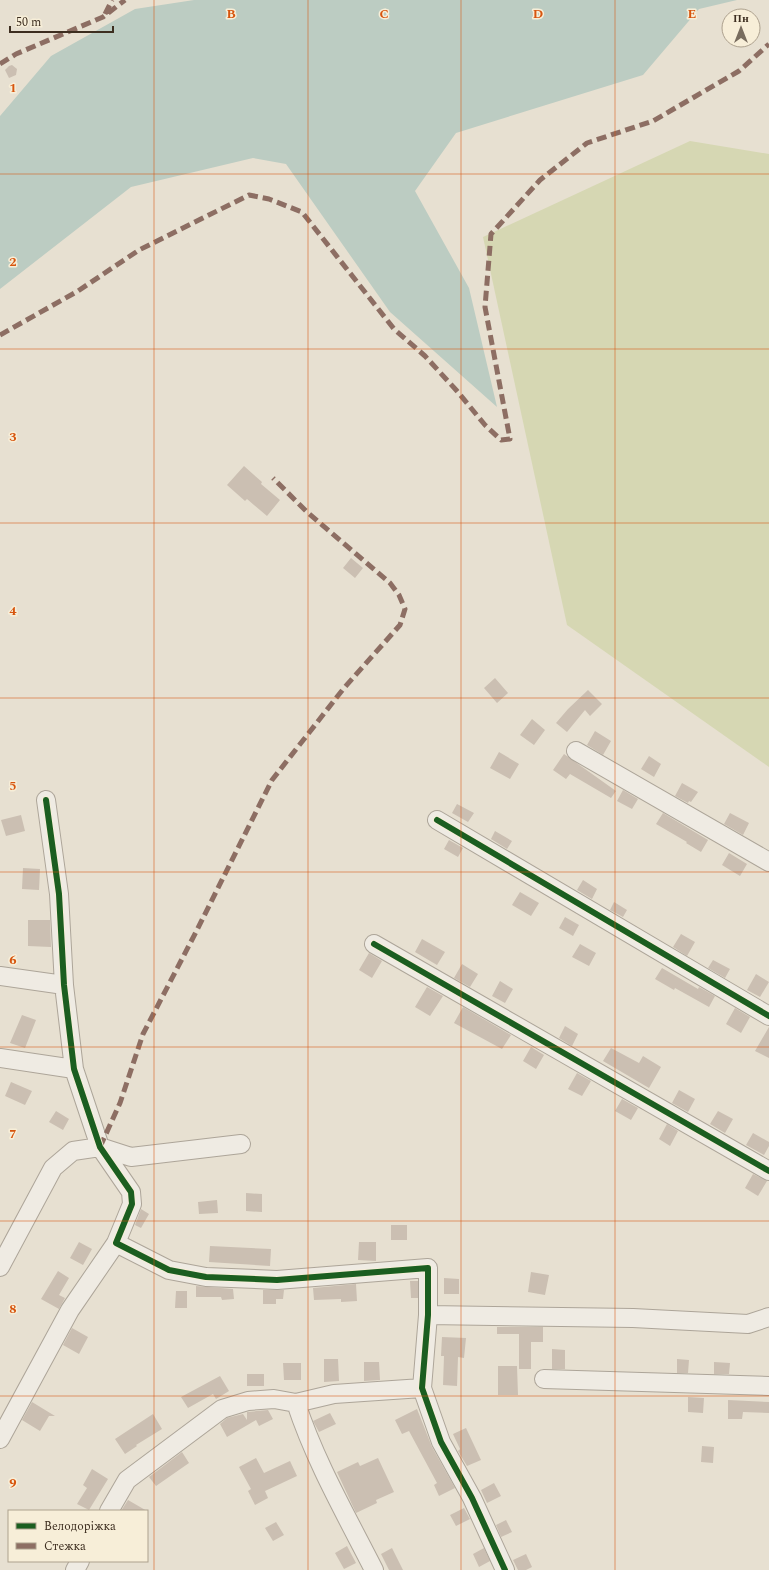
<svg xmlns="http://www.w3.org/2000/svg" width="769" height="1570" viewBox="0 0 769 1570" font-family="Spectral,serif">
<rect width="100%" height="100%" fill="#e7e0d1"/>
<path fill="#d6d7b3" d="M690 141 769 154V767L567 625 483 237Z"/>
<path fill="#bcccc2" d="M194 0H737L699 9 643 75 456 133 415 191 469 288 497 407 390 312 286 164 253 158 131 187 0 289V116L51 56 135 9Z"/>
<path fill="#cbbfb2" d="M12 65 17 69 16 75 9 78 5 70 9 66Z
M244 466 262 482 261 484 280 500 267 516 247 499 245 501 227 485Z
M351 558 363 568 355 578 343 568Z
M495 678 508 693 497 703 484 688Z
M588 690 602 704 590 716 585 710 567 732 556 723 568 709Z
M532 719 545 730 534 745 520 735Z
M595 731 611 741 603 755 587 745Z
M499 752 519 764 510 779 490 768Z
M564 754 616 791 611 798 570 774 566 779 553 770Z
M649 756 661 764 654 777 641 769Z
M682 783 698 792 691 802 689 801 688 803 675 796Z
M623 790 638 799 632 809 617 801Z
M457 804 474 813 468 822 452 813Z
M663 813 708 840 701 852 686 843 687 842 656 824Z
M730 813 749 823 743 835 724 824Z
M21 815 25 831 6 836 1 820Z
M495 831 512 841 507 849 491 839Z
M449 840 463 848 458 857 444 849Z
M729 853 747 864 740 876 722 865Z
M23 868 40 869 39 890 22 889Z
M583 880 597 889 592 899 577 890Z
M520 892 539 903 531 916 512 905Z
M614 902 627 910 623 917 610 910Z
M565 917 579 925 573 936 559 928Z
M28 920H50L51 947 28 946Z
M681 934 695 942 687 956 673 947Z
M422 939 445 952 437 965 415 952Z
M580 944 596 953 589 966 572 957Z
M369 953 382 961 372 978 359 970Z
M713 960 730 969 725 978 708 968Z
M462 964 478 974 470 987 454 978Z
M662 968 698 989 699 987 715 996 709 1007 675 988 674 990 655 979Z
M756 974 769 982 760 997 747 990Z
M500 981 513 989 505 1003 492 996Z
M427 987 443 996 430 1016 415 1007Z
M463 1007 511 1035 502 1049 454 1023Z
M735 1008 750 1017 741 1033 726 1024Z
M22 1015 36 1020 25 1048 10 1043Z
M565 1026 578 1034 572 1046 559 1038Z
M769 1027V1058L755 1051Z
M531 1047 544 1055 536 1069 523 1061Z
M611 1048 639 1063 643 1056 661 1067 649 1088 603 1061Z
M577 1073 591 1081 582 1096 568 1089Z
M11 1082 32 1091 25 1105 5 1096Z
M679 1090 695 1099 688 1112 672 1103Z
M622 1099 638 1108 631 1120 615 1111Z
M56 1111 69 1119 63 1130 49 1122Z
M718 1111 733 1119 725 1133 710 1124Z
M667 1124 678 1131 670 1146 659 1139Z
M753 1133 769 1142V1146L764 1155 746 1145Z
M753 1174 767 1181 758 1196 745 1188Z
M246 1193 262 1194V1212L246 1211Z
M217 1200 218 1213 199 1214 198 1202Z
M141 1209 149 1214 141 1228 135 1225Z
M391 1225H407V1240H391Z
M79 1242 92 1249 83 1265 70 1258Z
M359 1242H376V1261L358 1260Z
M210 1246 271 1249 270 1266 209 1262Z
M58 1271 69 1278 59 1295 65 1298 59 1309 41 1299Z
M531 1272 549 1275 545 1295 528 1292Z
M444 1278 459 1279V1294H444Z
M410 1281H418V1298H411Z
M356 1284 357 1301 341 1302V1299L314 1300 313 1288Z
M196 1286 233 1289 234 1299 222 1300 221 1297H196Z
M263 1290H284L283 1299H276V1304H263Z
M176 1291H187V1308H175Z
M497 1327H543V1342H531V1369H519V1334H497Z
M72 1328 88 1337 79 1354 63 1345Z
M442 1337 466 1338 464 1358 458 1357 457 1386 443 1385 444 1356H441Z
M552 1349 565 1350V1369H552Z
M324 1359H338L339 1381 324 1382Z
M677 1359 689 1360 688 1373H677Z
M364 1362H379L380 1380 364 1381Z
M714 1362 730 1363 729 1374H714Z
M283 1363H301V1380H284Z
M498 1366H517L518 1395H498Z
M247 1374H264V1386H247Z
M220 1376 229 1391 216 1399 213 1394 188 1408 181 1397Z
M688 1397 704 1398 703 1413 688 1412Z
M728 1400 769 1402V1413L743 1412 742 1419H728Z
M32 1402 55 1416H49L40 1431 22 1420Z
M417 1409 432 1447 455 1488 439 1496 434 1485 437 1483 409 1431 402 1434 395 1420Z
M268 1410 273 1419 259 1426 256 1420 227 1437 220 1424 227 1418 243 1414 247 1420V1412Z
M330 1413 336 1424 319 1432 313 1421Z
M153 1414 162 1429 136 1445 137 1446 125 1454 115 1439Z
M466 1428 481 1460 467 1466 458 1451 460 1449 453 1434Z
M702 1446 714 1447 713 1463 701 1462Z
M182 1452 189 1463 156 1486 149 1477Z
M256 1458 264 1473 290 1461 297 1476 265 1491 268 1498 255 1505 248 1491 251 1489 239 1467Z
M378 1458 394 1492 376 1500 377 1503 356 1513 337 1472 358 1462 360 1466Z
M92 1469 108 1479 89 1510 77 1504 87 1488 83 1485Z
M494 1483 501 1496 487 1503 481 1490Z
M128 1500 147 1511H121Z
M464 1508 470 1519 456 1526 450 1515Z
M506 1520 512 1532 501 1537 496 1525Z
M276 1522 284 1535 273 1541 265 1528Z
M347 1546 356 1563 344 1569 335 1553Z
M392 1548 403 1570H389L381 1554Z
M484 1548 490 1561 479 1567 473 1554Z
M526 1554 532 1567 526 1570H518L513 1560Z"/>
<g fill="none" stroke-linecap="round" stroke-linejoin="round">
<defs>
<path id="minor" d="M576 751 769 862
M46 800 59 894 64 985 74 1069 100 1147 131 1192 132 1204 116 1243 169 1270 206 1277 277 1280 428 1268V1315L422 1388 441 1442 472 1498 505 1570
M437 820 769 1016
M374 944 769 1171
M0 976 64 985
M0 1058 74 1069
M0 1267 53 1168 73 1151 100 1147 131 1157 241 1144
M428 1315 633 1318 748 1324 769 1317
M544 1379 769 1386
M296 1403C315 1461 346 1515 374 1570
M0 1439 70 1310 116 1243
M109 1511 127 1480 222 1409 248 1401 274 1399 296 1403 334 1394 422 1388
M75 1570 80 1561"/>
</defs>
<use href="#minor" stroke="#ada599" stroke-width="20"/>
<use href="#minor" stroke="#efebe3" stroke-width="18"/>
<path stroke="#8d6e63" stroke-width="5" stroke-dasharray="10 5" stroke-linecap="butt" d="M105 14 112 0
M0 64 16 54 103 17 125 0
M0 335 78 291 139 250 249 195 269 199 302 212 394 329 425 356 457 391 485 425 501 440 510 439 485 307 491 234 540 180 587 143 653 121 739 71 769 44
M100 1147 120 1103 143 1034 196 932 272 780 344 688 400 625 405 609 399 595 390 583 307 512 273 478"/>
<defs>
<path id="cycleway" d="M46 800 59 894 64 985 74 1069 100 1147 131 1192 132 1204 116 1243 169 1270 206 1277 277 1280 428 1268V1315L422 1388 441 1442 472 1498 505 1570
M437 820 769 1016
M374 944 769 1171"/>
</defs>
<use href="#cycleway" stroke="#f7eed8" stroke-width="8"/>
<use href="#cycleway" stroke="#1b5e20" stroke-width="6"/>
</g>
<path fill="none" stroke="#d7550e" stroke-width="1" stroke-opacity="0.55" d="M154 0V1570M308 0V1570M461 0V1570M615 0V1570M0 174H769M0 349H769M0 523H769M0 698H769M0 872H769M0 1047H769M0 1221H769M0 1396H769"/>
<g font-size="13" text-anchor="middle" font-weight="bold" fill="#d7550e" stroke="#f7eed8" stroke-width="3" stroke-linejoin="round" paint-order="stroke">
<text x="231" y="18">B</text>
<text x="384" y="18">C</text>
<text x="538" y="18">D</text>
<text x="692" y="18">E</text>
<text x="13" y="92">1</text>
<text x="13" y="266">2</text>
<text x="13" y="441">3</text>
<text x="13" y="615">4</text>
<text x="13" y="790">5</text>
<text x="13" y="964">6</text>
<text x="13" y="1138">7</text>
<text x="13" y="1313">8</text>
<text x="13" y="1487">9</text>
</g>
<rect x="8" y="1510" width="140" height="52" fill="#f7eed8" stroke="#ada18e"/>
<rect x="16" y="1523" width="20" height="6" fill="#1b5e20" stroke="#ada18e"/>
<text x="44" y="1530" font-size="12" fill="#3d2e20">Велодоріжка</text>
<rect x="16" y="1543" width="20" height="6" fill="#8d6e63" stroke="#ada18e"/>
<text x="44" y="1550" font-size="12" fill="#3d2e20">Стежка</text>
<g transform="translate(741 28)"><circle r="19" fill="#f7eed8" stroke="#ada18e"/>
<path d="M0-3L7 15L0 10L-7 15Z" fill="#786c5e"/>
<text y="-6" font-size="11" font-weight="bold" text-anchor="middle" fill="#3d2e20">Пн</text>
</g>
<path d="M10 26v6h103v-6" fill="none" stroke="#3d2e20" stroke-width="2"/>
<text x="16" y="26" font-size="12" fill="#3d2e20" stroke="#f7eed8" stroke-width="3" paint-order="stroke">50 m</text>
</svg>
